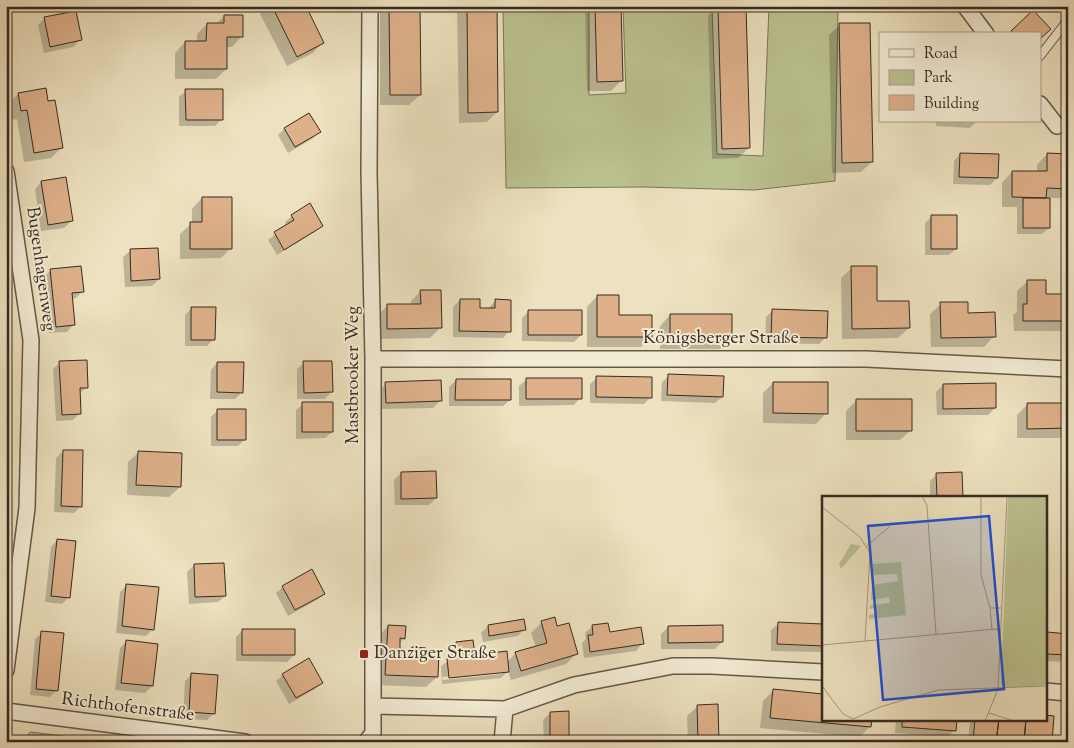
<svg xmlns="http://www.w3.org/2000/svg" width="1074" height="748" viewBox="0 0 1074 748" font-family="'Sorts Mill Goudy',serif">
<rect width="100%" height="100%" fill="#ede1bf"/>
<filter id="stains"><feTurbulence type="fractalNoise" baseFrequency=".004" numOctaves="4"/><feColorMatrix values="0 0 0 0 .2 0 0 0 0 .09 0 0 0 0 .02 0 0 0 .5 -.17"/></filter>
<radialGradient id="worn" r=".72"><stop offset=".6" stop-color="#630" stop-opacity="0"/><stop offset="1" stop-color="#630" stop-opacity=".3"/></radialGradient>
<path fill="#bbc290" stroke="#797659" d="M503 6H589V95L626 93 623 6H712L717 154 763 156 769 6 838 10 835 181 754 190 643 187 506 188Z
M30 732 113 742H114H24Z"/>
<path fill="#0003" fill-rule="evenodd" d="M34 6H54L36 11Z
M268 6H292L323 42 313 53 287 66 260 14Z
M380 6H419L420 95 409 105H380Z
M457 6H496L497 112 487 122 459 123Z
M585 6H620L622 80 611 91H587Z
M717 6H744L749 148 738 158 712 159 708 16Z
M224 16 242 36 232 47H226V69L216 79H175V53L185 42H197V34L207 24H216Z
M45 18 80 40 73 47 44 53 38 25Z
M840 25 872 162 861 172 832 173 829 35Z
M186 91 222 119 215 126H179V97Z
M18 94 47 103 61 148 51 158 24 162 17 119 11 120 8 104Z
M309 114 319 132 312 139 288 153 278 135 284 129Z
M936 121H977L970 128 936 126Z
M960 154 997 178 990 185 953 184 954 161Z
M1047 154 1068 155V198H1049V228L1042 234H1017V207H1002V183L1012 172 1037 173V165Z
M41 182 71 221 64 228 41 231 35 189Z
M202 198 231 248 221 258 180 259V234L192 223V209Z
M292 216 322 226 315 232 277 255 268 240 287 225 285 222Z
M932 216 956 249 949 255H925V223Z
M130 251 159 279 152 286 125 287 123 257Z
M852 268 875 302 909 328 898 338 842 339 841 278Z
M51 270 83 291 76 298 71 299 73 325 67 332 49 333 44 277Z
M1028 281 1045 295H1068V331H1014L1013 315 1017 312V291Z
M421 291 440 328 430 338 377 339V316L387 306 411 305V301Z
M597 296 618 316 651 336 641 347H587V307Z
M460 300 479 309H488L495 301 509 331 503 338 453 337V307Z
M941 304 994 336 984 347H931L930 314Z
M191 309 214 339 207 346H185V315Z
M529 311 581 335 574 342 522 341V318Z
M772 311 826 337 819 344 765 343 766 317Z
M670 315 731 339 720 349H660V326Z
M60 362 87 387 79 394 80 413 73 420 56 421 53 369Z
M217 363 242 392 235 399H210L211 370Z
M304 363 331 392 325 399H297V369Z
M669 376 722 397 715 403 661 401 662 382Z
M597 378 651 397 644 404 590 403V384Z
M456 380 510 400 503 406H449V387Z
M526 380 580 398 574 405 519 406V386Z
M773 383 826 413 816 424 763 423V393Z
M386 384 440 401 433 408 380 409 379 390Z
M943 385 995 408 988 415H937L936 392Z
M857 400 911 430 900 440H846V411Z
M303 404 332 432 325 438 296 439V410Z
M1068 404V438H1017V415L1027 405Z
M218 410 244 440 238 446H211V417Z
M63 451 81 506 74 513 54 512 56 458Z
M139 452 181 454 180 487 169 497 127 495 128 462Z
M401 473 436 498 429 505H395L394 480Z
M937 474 961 497H930V481Z
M57 540 69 597 62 604 45 602 51 547Z
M194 565 225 596 218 602 189 604 187 572Z
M127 585 153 629 146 636 116 633 120 592Z
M283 587 324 594 317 600 288 616 276 593Z
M542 622 556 628 576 654 566 664 511 680 508 671 501 678 442 684 441 666 451 659 450 650 457 643 474 657 507 662 516 653 536 647 531 633ZM502 671V674L443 680 442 677Z
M607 624 608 634 642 644 636 651 584 658 582 643 586 639 585 633 592 627Z
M778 624 823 625V652L771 651V630Z
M388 626 404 638 399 643 401 655H405L412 648 437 677 426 687 375 685 378 637Z
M488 626 524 629 518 636 483 642 481 633Z
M668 627 722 642 715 649H661V634Z
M243 630 294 655 287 662 236 661V637Z
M42 633 57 690 50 697 30 695 35 639Z
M1048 633 1068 635V662L1045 661V636Z
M126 642 152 686 145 693 115 690 120 648Z
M192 674 214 713 207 720 183 719 185 681Z
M283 675 322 682 315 689 289 704 276 681Z
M773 691 823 719H870V727L859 737 760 728 763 701Z
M698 706 718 742H688L687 716Z
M550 713 568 742H544L543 720Z
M896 719H955L954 730 948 737 895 733Z
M970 719H1045L1050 742H968Z"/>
<path fill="#deb18b" stroke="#372a22" d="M272 6H306L324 43 297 57Z
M389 6H420L421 95H390Z
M467 6H497L498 112 468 113Z
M595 6H621L623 81 597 82Z
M718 6H746L750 148 722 149Z
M1033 10 1051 29 1040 39V34H1013L1011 31Z
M76 11 82 40 50 47 44 17Z
M224 15H243V37H227V69H185V41H206L207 23H224Z
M839 23H870L873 162 842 163Z
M46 88 48 101 55 100 63 148 34 153 27 110 21 111 18 93Z
M185 89H223V120H186Z
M309 113 321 132 295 147 284 128Z
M960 153 999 154 998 178 959 177Z
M1047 153 1068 154V189L1047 188 1046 198 1012 197V171H1047Z
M66 177 73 221 48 225 41 181Z
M202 197H232V249H190V222H202Z
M1023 198H1050V228H1023Z
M310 203 323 226 284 250 274 232 294 220 291 215Z
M931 215H957V249H931Z
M158 248 160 279 131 281 130 249Z
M81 266 84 292 72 293 75 325 56 327 50 269Z
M851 266H877V301H909L910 328 852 329Z
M1027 280H1046V294H1068V321H1023V304H1027Z
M420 290H441L442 328 387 329V304H421Z
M597 295H619V315H652V337H597Z
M460 299H480V308H495V299L511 300V332L459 331Z
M940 302H968V313L995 312 996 337 941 338Z
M191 307H216L215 340H191Z
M772 309 828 311 827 338 771 337Z
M528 310H582V335H528Z
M670 314H732V340L670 339Z
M87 360 88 388H80L81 414 62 415 59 361Z
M303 361H332L333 392 304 393Z
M217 362H244L243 393 217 392Z
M668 374 724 376 723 397 667 395Z
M596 376 652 377V398L596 397Z
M526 378H582V399H526Z
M456 379H511V400H455Z
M441 380 442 401 386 403 385 382Z
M773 382H828V414L773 413Z
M996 383V408L943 409V384Z
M856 399H912V431H856Z
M302 402H333V432H302Z
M1027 403H1068V428L1027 429Z
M217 409H246V440H217Z
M63 450H83L82 507 61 506Z
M138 451 182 453 181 487 136 485Z
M436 471 437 498 401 499V472Z
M962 472 963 497H937L936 473Z
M57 539 76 541 70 598 51 596Z
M224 563 226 596 195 597 194 564Z
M312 569 325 594 295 610 282 586Z
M126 584 159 587 154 630 122 626Z
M555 617 557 626 569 623 578 654 521 671 515 652 547 643 541 621Z
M524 619 526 630 489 636 488 625Z
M778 622 823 624V646L777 644Z
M608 623 610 632 641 627 644 644 590 652 588 635H593L592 625Z
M388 625 406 626 405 639 400 638V649H403V654H410L412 647 426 648V651L439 652 438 677 385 675Z
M723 625V642L668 643V626Z
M242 629H295V655H242Z
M41 631 64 633 58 691 36 689Z
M1047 632 1068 634V655L1046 654Z
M126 640 158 644 153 686 121 683Z
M473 640 475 655 507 651 509 672 449 678 447 658 458 657 456 642Z
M309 658 323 683 296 698 282 674Z
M191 673 218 675 215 714 189 712Z
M773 689 823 694V719H872L871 727 770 718Z
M718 704 719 742H698L697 705Z
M569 711V742H550V712Z
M1045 715 1054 716 1052 742H1024L1026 719H1045Z
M902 719H957L956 731 902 727Z
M975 719H999L996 742H973Z
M999 719H1026L1024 742H996Z"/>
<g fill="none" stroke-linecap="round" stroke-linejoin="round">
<defs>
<path id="lane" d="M1040 56 1064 25"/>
<path id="street" d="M965 6 986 34
M1040 104 1057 126
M6 171 31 340 27 508 6 670
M373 359H866L1068 369
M1045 691 1068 693
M373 706 505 709 502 742
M505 709 574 685 673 666H712L823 672
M6 711 245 742
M366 742 373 733V359L369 172 370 6"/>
</defs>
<use href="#lane" stroke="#645849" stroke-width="10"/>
<use href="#street" stroke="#645849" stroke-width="18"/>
<use href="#lane" stroke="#f3ecd5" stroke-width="8"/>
<use href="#street" stroke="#f3ecd5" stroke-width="15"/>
</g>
<rect fill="#8f2418" stroke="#f3ecd5" stroke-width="2" x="359" y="649" width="10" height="10" rx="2.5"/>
<g text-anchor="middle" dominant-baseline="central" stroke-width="4" stroke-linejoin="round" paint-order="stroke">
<g font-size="18" fill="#372a22" stroke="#f3ecd5">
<text transform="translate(40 269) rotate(82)">Bugenhagenweg</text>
<text x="721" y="339">Königsberger Straße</text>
<text transform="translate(354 375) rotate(-90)">Mastbrooker Weg</text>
<text transform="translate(128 708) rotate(7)">Richthofenstraße</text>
</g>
<g font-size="18" fill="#372a22" stroke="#f3ecd5" text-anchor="start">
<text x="374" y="654">Danziger Straße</text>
</g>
</g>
<g transform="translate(822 496)">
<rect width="225" height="225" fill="#ede1bf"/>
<path d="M186 0H225V189L187 192 179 189ZM29 48 39 50 19 73 17 68ZM79 66 84 119 47 123V119L53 118V112L48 113V109L68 107 67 101 49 104 50 89 76 85 75 78 51 79V68Z" fill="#bbc290"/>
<path fill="none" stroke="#a49880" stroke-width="1" d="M100 0 105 10 114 138M159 0V79L168 112M0 11 38 41 48 57 43 145M45 50 67 31M170 134 168 112H180M0 149 174 133 178 136M0 190 21 218 31 223 58 211 116 194 225 190M167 217 192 225M163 225 176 193 185 0"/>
<path fill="#1d4ed8" fill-opacity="0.15" stroke="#1d4ed8" stroke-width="2.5" d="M167 20 182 193 61 204 46 30Z"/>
<rect width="225" height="225" fill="none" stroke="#372a22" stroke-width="2.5"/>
</g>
<rect width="1074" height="748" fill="none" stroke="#ede1bf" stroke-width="25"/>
<rect x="8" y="8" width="1059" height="733" fill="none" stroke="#372a22" stroke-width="2.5"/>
<rect x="12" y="12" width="1049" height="723" fill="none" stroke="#372a22"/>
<rect x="879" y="32" width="162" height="90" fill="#f3ecd5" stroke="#a89e8d"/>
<rect x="889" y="49" width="25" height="8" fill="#f3ecd5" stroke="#a89e8d"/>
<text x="924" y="58" font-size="15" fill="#372a22">Road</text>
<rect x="889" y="70" width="25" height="15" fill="#bbc290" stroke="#a89e8d"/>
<text x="924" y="82" font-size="15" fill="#372a22">Park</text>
<rect x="889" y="95" width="25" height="15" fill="#deb18b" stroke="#a89e8d"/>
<text x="924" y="108" font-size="15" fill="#372a22">Building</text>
<rect width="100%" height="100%" filter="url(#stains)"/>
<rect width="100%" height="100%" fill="url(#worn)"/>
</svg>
